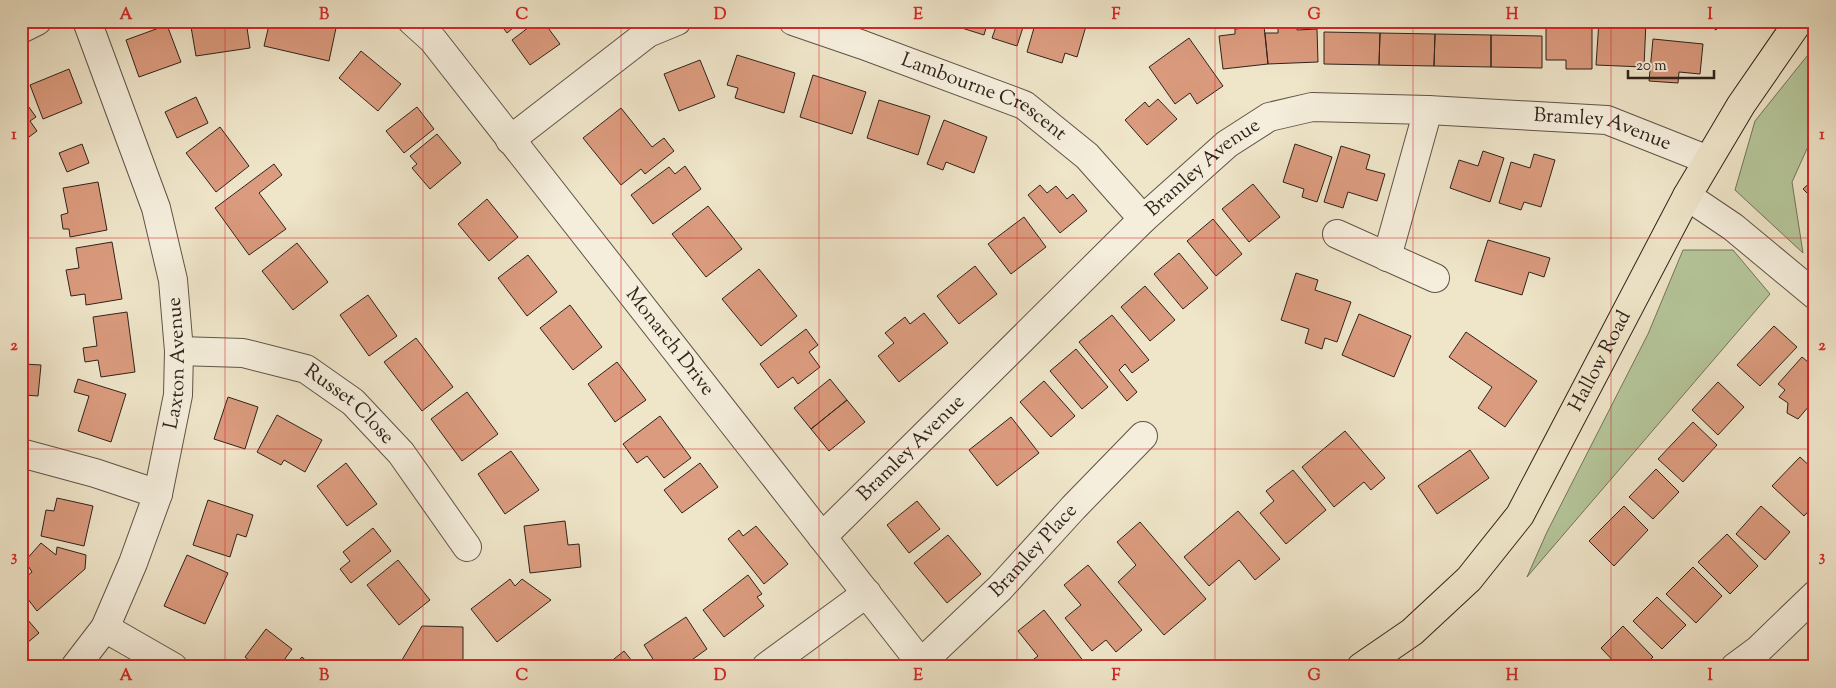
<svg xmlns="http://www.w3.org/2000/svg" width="1836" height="688" viewBox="0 0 1836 688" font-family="'Sorts Mill Goudy',serif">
<rect width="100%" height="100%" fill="#efe5c9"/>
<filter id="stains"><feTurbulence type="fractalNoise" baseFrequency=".004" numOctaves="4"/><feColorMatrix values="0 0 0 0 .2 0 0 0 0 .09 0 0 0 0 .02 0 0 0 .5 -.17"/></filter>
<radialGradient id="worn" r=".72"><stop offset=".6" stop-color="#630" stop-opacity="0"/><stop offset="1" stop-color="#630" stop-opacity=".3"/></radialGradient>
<path fill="#b5c69a" stroke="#72745b" d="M1815 46V131L1792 182 1803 253 1735 190 1755 121Z
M1683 250H1733L1770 294 1527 577 1547 532 1648 334Z"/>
<path fill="#db9b7e" stroke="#2f231c" d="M190 21H246L250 48 196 56Z
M270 21H306L336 28 329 61 264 46Z
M498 21H521L507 33Z
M537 21H543L560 44 530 65 512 40Z
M950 21H988L984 35 949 24Z
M998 21H1025L1017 46 992 38Z
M1036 21H1070L1086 26 1077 57 1065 53 1062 63 1027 52Z
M1280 21H1297V30L1317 29 1318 62 1268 64 1265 33H1278V23Z
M1546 21H1592V69H1566V60H1546Z
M1599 21H1646L1644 67 1596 65Z
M1704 21H1722L1716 30Z
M167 25 181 62 139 77 126 40Z
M1264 26 1268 64 1223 69 1219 36 1235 34V29Z
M1324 32 1380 33 1379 65 1324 64Z
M1380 33 1435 34 1434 66 1379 65Z
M1435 34 1491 35V67L1434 66Z
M1491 35 1542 36V68L1491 67Z
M1189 38 1223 86 1197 104 1190 93 1175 104 1149 67Z
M1653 39 1703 44 1700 74 1679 72 1678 83 1649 81Z
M361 51 401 84 378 111 339 78Z
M737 55 795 73 784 113 735 98 738 88 727 85Z
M700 60 715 97 679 111 664 74Z
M69 69 82 103 43 119 30 85Z
M813 75 866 92 852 134 800 117Z
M21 96 36 117 30 121 37 131 21 143Z
M196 97 208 123 177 138 165 112Z
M1158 99 1177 119 1147 145 1125 120 1145 102 1149 107Z
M879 100 930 116 918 155 867 138Z
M417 107 434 129 404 153 386 131Z
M621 108 652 147 664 138 674 151 645 174 641 169 621 185 583 138Z
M944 120 987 137 974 173 946 162 943 170 927 164Z
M220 127 249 166 216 192 186 153Z
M437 134 461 163 430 189 412 168 417 164 410 156Z
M82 144 89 163 67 172 59 153Z
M1295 144 1332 157 1317 202 1302 197 1304 189 1283 182Z
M1341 146 1370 155 1366 169 1385 174 1377 201 1348 192 1343 208 1324 202Z
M1483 151 1504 158 1490 202 1450 188 1459 160 1478 166Z
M1534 154 1555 160 1541 207 1524 202 1521 210 1499 203 1511 162 1530 168Z
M274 164 282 175 259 193 286 229 249 255 215 208Z
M685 166 701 189 653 224 631 195 669 167 675 174Z
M1815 178V201L1803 189Z
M98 182 107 230 70 237 69 229H63L61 215 68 213 63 188Z
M1253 184 1280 217 1249 242 1222 209Z
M1040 185 1047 193 1056 186 1067 199 1073 194 1087 211 1060 233 1028 195Z
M487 199 518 237 489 261 458 224Z
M708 206 742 249 706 277 672 234Z
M1024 217 1046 247 1011 274 988 244Z
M1213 219 1242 254 1216 276 1187 241Z
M1488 240 1550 258 1544 277 1529 272 1522 295 1475 281Z
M112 242 122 299 86 305 85 294 71 296 66 270 79 268 76 248Z
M297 243 328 282 293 310 262 271Z
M1179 253 1208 288 1183 309 1154 274Z
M528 255 557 292 527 316 498 278Z
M975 266 997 294 959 324 937 296Z
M759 269 797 316 761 346 722 299Z
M1296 273 1318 280 1315 290 1351 302 1337 342 1325 338 1322 349 1305 343 1309 329 1281 320Z
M1145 286 1175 320 1150 341 1121 307Z
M368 295 397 336 369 356 340 315Z
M570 305 602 347 573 370 540 328Z
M127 312 135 372 101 377 98 360 85 362 83 348 97 346 93 317Z
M924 313 948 343 899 382 878 356 894 343 885 333 905 317 910 324Z
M1359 314 1411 336 1394 377 1342 355Z
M1112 315 1149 360 1132 373 1125 364 1119 370 1137 392 1127 401 1079 342Z
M1774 326 1797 347 1760 386 1737 365Z
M806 329 818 345 809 352 820 367 798 384 793 377 778 388 760 364Z
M1466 332 1537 381 1505 427 1478 408 1492 387 1449 357Z
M416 338 453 387 422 411 384 362Z
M21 349H25L24 364 41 365 38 396 25 395 24 406H21Z
M1076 349 1108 387 1082 409 1050 371Z
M1802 357 1815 368V399L1798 419 1787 413 1788 403 1779 397 1785 390 1778 384Z
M617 362 646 400 615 422 588 384Z
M78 379 126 394 111 442 78 431 89 396 74 392Z
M830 379 847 400 811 429 794 408Z
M1044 381 1075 416 1051 437 1020 402Z
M1718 382 1744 407 1718 435 1692 410Z
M467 392 498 434 462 461 431 419Z
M228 397 258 407 245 449 214 439Z
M847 400 865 422 829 451 811 429Z
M277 415 322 440 305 472 284 460 281 465 257 452Z
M660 416 691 458 664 478 647 456 637 463 623 444Z
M1011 417 1039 453 997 486 969 450Z
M1693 422 1717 445 1683 482 1658 459Z
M1345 431 1385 478 1371 490 1364 482 1334 507 1302 467Z
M1470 450 1489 478 1437 514 1418 486Z
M511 451 539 490 505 514 478 474Z
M1800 457 1815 471V504L1804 516 1772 486Z
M346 463 377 504 347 526 317 486Z
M700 463 718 487 682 513 664 490Z
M1656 469 1679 492 1653 519 1629 497Z
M1293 470 1326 510 1286 544 1260 513 1274 501 1266 491Z
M57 498 93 506 84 546 41 536 46 510 54 511Z
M208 500 253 515 246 537 237 534 230 557 193 545Z
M917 501 940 529 909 553 887 525Z
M1624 506 1648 530 1614 566 1589 541Z
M1761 506 1790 532 1765 560 1736 534Z
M1238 511 1280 559 1255 580 1239 560 1209 586 1184 557Z
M565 521 568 545 579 544 581 567 530 573 524 526Z
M1140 522 1206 599 1164 635 1118 582 1136 565 1117 542Z
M756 526 788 564 764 584 728 539 739 530 743 536Z
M373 528 391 551 351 583 340 569 350 561 343 552Z
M1727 534 1758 566 1730 594 1698 562Z
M948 535 981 574 947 603 914 563Z
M41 543 56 555 57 547 86 555 85 569 37 611 21 590V581L32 572 25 561Z
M187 555 228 573 205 624 164 606Z
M398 560 430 600 399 625 367 585Z
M1088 565 1142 630 1116 652 1106 640 1092 651 1065 618 1081 605 1064 585Z
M1693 567 1722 596 1696 623 1666 594Z
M748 575 762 594 757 597 764 606 724 637 703 610Z
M510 579 515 586 522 579 551 600 497 642 471 609Z
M1657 597 1686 625 1662 649 1633 621Z
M1044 610 1088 667H1027L1026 665 1038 656 1018 631Z
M21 612 39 633 21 648Z
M686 617 707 649 682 667H658L644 645Z
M422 626 463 627V665H415L414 667 399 665Z
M1623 626 1653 657 1643 667H1619L1601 648Z
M266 629 292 649 279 667H257L245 657Z
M624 651 637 667H604Z
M302 657 313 667H293Z
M847 659 853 667H836Z"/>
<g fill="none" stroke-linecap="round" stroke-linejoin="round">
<defs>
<g id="street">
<path id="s1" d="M412 21 433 40 924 667"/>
<path id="s2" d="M793 21 863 45 1024 105 1087 156 1143 219"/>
<path d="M21 29 37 21"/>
<path d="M510 140 648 33 677 21"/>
<path d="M1687 196 1733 227 1815 295"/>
<path d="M1337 234 1435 278"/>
<path d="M1387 257 1428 110"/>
<path id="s3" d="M179 351 243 353 306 369 353 402 401 453 467 547"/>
<path d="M21 453 95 473 158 494"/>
<path id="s4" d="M822 537 1143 219 1227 144 1269 117 1312 107 1428 110 1607 120 1708 160"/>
<path d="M105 628 173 667"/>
<path id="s5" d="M921 663 1000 588 1073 508 1143 436"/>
<path id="s6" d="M75 667 105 628 133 563 158 494 178 395 179 351 173 280 156 208 87 21"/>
<path d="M766 667 867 593"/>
<path d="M1735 667 1758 650 1815 595"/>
</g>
<g id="primary">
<path id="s7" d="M1361 667 1412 632 1469 579 1520 515 1687 196 1741 105 1799 21"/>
</g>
</defs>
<use href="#street" stroke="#5f5447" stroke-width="30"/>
<use href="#primary" stroke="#2f231c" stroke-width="30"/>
<use href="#street" stroke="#f5eedc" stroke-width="28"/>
<use href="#primary" stroke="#efe5c9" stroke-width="28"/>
</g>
<path fill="none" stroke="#d62828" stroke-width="1" stroke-opacity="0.55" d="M225 21V667M423 21V667M621 21V667M819 21V667M1017 21V667M1215 21V667M1413 21V667M1611 21V667M21 238H1815M21 449H1815"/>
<g text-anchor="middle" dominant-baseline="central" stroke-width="5" stroke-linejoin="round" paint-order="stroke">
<g font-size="20" fill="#2f231c" stroke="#f5eedc">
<text stroke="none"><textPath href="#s2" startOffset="206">Lambourne Crescent</textPath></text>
<text stroke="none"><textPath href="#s4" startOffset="951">Bramley Avenue</textPath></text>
<text stroke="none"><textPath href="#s4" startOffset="531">Bramley Avenue</textPath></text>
<text stroke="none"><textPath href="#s1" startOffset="412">Monarch Drive</textPath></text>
<text stroke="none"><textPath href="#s7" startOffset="395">Hallow Road</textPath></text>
<text stroke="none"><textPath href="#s6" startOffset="326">Laxton Avenue</textPath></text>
<text stroke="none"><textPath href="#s3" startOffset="185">Russet Close</textPath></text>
<text stroke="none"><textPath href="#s4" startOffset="126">Bramley Avenue</textPath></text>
<text stroke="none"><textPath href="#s5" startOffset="159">Bramley Place</textPath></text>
</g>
</g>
<rect width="1836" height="688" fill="none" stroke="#efe5c9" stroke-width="55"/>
<path d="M1628 70v8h86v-8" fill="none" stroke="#2f231c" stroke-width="2.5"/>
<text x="1636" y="70" font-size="15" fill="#2f231c" stroke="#f5eedc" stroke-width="4" paint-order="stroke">20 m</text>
<rect x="28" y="28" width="1780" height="632" fill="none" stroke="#d62828" stroke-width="2"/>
<g font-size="16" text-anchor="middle" font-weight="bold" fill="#d62828">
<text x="126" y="19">A</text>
<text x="324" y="19">B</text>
<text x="522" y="19">C</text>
<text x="720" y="19">D</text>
<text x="918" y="19">E</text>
<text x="1116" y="19">F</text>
<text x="1314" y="19">G</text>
<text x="1512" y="19">H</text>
<text x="1710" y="19">I</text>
<text x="14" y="139">1</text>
<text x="1822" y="139">1</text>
<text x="14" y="350">2</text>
<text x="1822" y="350">2</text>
<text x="14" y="561">3</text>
<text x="1822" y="561">3</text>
<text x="126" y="680">A</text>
<text x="324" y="680">B</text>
<text x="522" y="680">C</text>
<text x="720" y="680">D</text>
<text x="918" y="680">E</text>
<text x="1116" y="680">F</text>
<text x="1314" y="680">G</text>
<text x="1512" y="680">H</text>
<text x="1710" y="680">I</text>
</g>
<rect width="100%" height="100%" filter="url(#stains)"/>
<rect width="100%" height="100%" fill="url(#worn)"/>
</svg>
